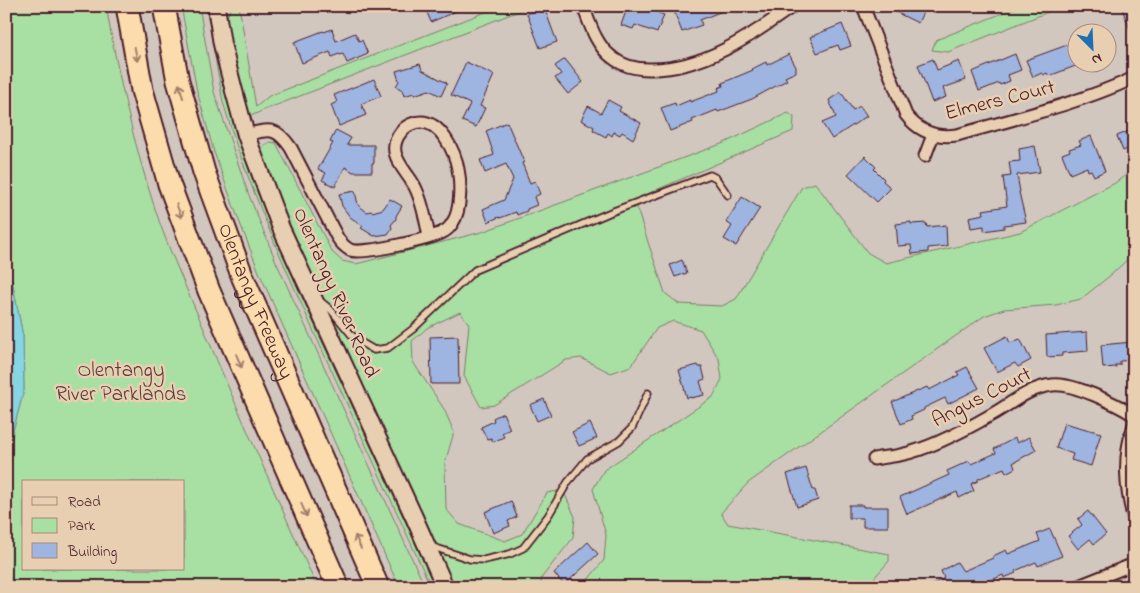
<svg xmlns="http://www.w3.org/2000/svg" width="1140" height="593" viewBox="0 0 1140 593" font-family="'Indie Flower',sans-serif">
<rect width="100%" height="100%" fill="#d2c7bf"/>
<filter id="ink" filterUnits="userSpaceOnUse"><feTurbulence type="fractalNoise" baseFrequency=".02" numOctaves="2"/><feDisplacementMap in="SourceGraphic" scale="10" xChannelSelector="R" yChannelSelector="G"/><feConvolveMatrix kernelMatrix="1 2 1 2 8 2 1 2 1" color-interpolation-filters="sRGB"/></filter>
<g filter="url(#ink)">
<path fill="#a8dfa3" stroke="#797f67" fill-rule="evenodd" d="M6 6H106C118 76 134 145 156 212 169 251 187 289 203 327 239 414 278 500 317 587H13L6 565V457L24 390 23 336 12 281 6 264ZM24 482H184V569H24Z
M181 6H199L214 92 248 193 277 264 425 587H399L259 272 235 210 214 152 197 91Z
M206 6H209C219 52 226 99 240 143 261 209 291 273 319 335 358 419 397 503 435 587H431L313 330 275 244 254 192 237 147 223 102Z
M232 6H239L256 107 269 96 501 6H532L264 110 253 115 250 116 245 106 235 69 226 19Z
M1020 6H1063L948 52 932 50 936 40Z
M788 113 794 117 793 131 640 197 637 209 665 293 679 304 722 306 736 299 802 187 815 183 868 253 886 263 1020 232 1115 183 1134 169V253L1112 274 1081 299 1056 305 1004 309 984 316 748 483 721 513 728 524 889 554V561L866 587H781L755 581 697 579 650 587H582L604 560 606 535 593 489 604 470 713 397 722 379 719 359 701 330 673 321 657 328 631 366 611 373 581 358 566 360 494 405 481 407 464 376 469 324 460 312 427 328 412 341 413 362 444 409 454 432 445 463 446 509 459 524 505 541 522 534 547 493 563 490 575 517 573 538 542 577 540 587H452L356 383 267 174 261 153 264 145 270 142 276 143 332 252 342 261 356 264 482 232 724 143Z"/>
<path fill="#85d5e2" stroke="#6d8c99" d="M6 264 12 281 23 336 24 390 6 457Z"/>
<path fill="#9eb4e1" stroke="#4a1f2b" d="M434 6H468L431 22 426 10Z
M628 6H641L664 15 657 33 635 25 633 29 621 25Z
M672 6H732V7L700 20 702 25 682 32Z
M883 6H926L918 23Z
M1121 6H1134V37H1133Z
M544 7 557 42 540 48 527 14Z
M842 24 851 46 840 50 838 45 817 53 810 37Z
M332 29 336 41 355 33 359 41 362 40 368 54 347 63 343 54 340 55 339 54 332 57 330 52 302 63 294 42 323 31 324 32Z
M1078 41V65L1049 76 1047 73 1043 75 1042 73 1033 77 1026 60Z
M789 54 796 67V72L785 77 787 80 752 99 718 112 717 110 692 120 693 122 670 131 661 108 675 103 676 106 690 100V102L719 91 718 88 723 86 722 83 753 70 752 69 766 62 767 65Z
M1015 54 1021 70 1008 75 1010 81 1000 85 999 83 979 91 972 72Z
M565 59 583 82 568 94 555 78 561 74 555 66Z
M933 59 937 70 959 61 966 80 943 88 946 97 932 102 918 65Z
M466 62 494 75 480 106 485 108 476 127 462 121 470 104 451 95Z
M420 64 422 70 447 83 441 96 429 90 414 95V93L404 96 402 90 396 86 399 81 396 71Z
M374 79 381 96 361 104 366 115 339 126 331 105 337 102 334 95Z
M841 92 853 110 860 106 867 116 832 139 822 123 836 117 829 100Z
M608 100 621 107 619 111 641 123 633 139 622 132 620 135 614 132 612 136 608 133 606 137 593 130 594 127 581 120 588 106 601 113Z
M507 122 524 162 522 163 530 183 535 181 540 194 534 197 537 205 527 209V211L517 215 516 212 500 218 499 217 488 222 483 209 504 200 513 179 506 164 485 173 480 160 494 155 486 131Z
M1134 129V146L1123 151 1117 136Z
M336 130 351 138 347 145H374V163H372V172H353L345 167 335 187 322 180 326 173 318 169 333 143 330 142Z
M1091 136 1105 171 1094 176 1091 170 1088 171 1087 167 1070 174 1062 154 1070 151 1069 149 1081 145 1079 141Z
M1035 146 1040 172 1017 175 1020 192H1019L1026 222 1004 225V228L984 231V226L971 228 969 217 984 214 983 210 1007 206 1003 177 1011 176 1009 162 1020 161 1019 149Z
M865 156 876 167 874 169 884 179 883 181 891 188 877 202 848 174Z
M355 191 358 205 367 212 371 211 372 212 383 209 390 199 402 206 396 216V219L391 225 392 228 388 234 374 236 361 228 363 226 350 217 342 206 339 194Z
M742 197 760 208 736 246 724 239 732 226 726 222Z
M911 222V224L926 223 927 227 946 225 947 246 928 248V252L912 254 911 245 898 246 896 224Z
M682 260 687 273 675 277 670 265Z
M1087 332 1088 351 1062 353V356L1047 357 1046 335Z
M458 336 459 384H431L430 337Z
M1007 336 1010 343 1020 339 1031 360 1018 367 1015 363 997 372 984 348Z
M1132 342 1133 360 1120 361V365H1115L1116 367 1103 368 1101 345Z
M698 365 699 367H702L705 379 700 381 704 395 691 398V397L687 398 679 370Z
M967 367 979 388 948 404 945 398 924 408V410L911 416 912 419 901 424 892 402 927 387 929 390 959 375 957 372Z
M544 399 551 415 537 421 530 405Z
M503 413 510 429 502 433 504 437 493 442 491 438 487 439 481 427 494 421 493 418Z
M590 423 597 438 579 446 572 432Z
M1064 423 1101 433 1091 466 1071 460 1073 454 1056 448Z
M1029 437 1036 450 1013 463 1015 468 1006 473 1004 468 978 479V481L971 484 974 491 959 498 957 492 907 514 900 497 949 475 947 471 969 461 971 464 996 453 994 449 1015 438 1017 443Z
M806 468 813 490H815L818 500 797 507 787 474Z
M511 501 517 517 508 521 510 526 493 533 485 512Z
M849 505H863V507H888V527H863V518H849Z
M1088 511 1106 534 1094 544 1090 539 1078 549 1068 536 1082 525 1078 519Z
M1050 529 1062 556 1038 566 1036 562 1015 571 1016 573 1004 578 1003 575 976 587H929L944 578 941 571 957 562 963 571 993 558V556L1006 550 1008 554 1040 541 1037 534Z
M588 542 598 554 564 585 554 573Z"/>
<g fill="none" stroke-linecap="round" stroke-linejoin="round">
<defs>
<path id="service" d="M320 301 331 310 355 339 374 350 388 348 413 329 475 270 611 212 710 175 716 178 728 195
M430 546 470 559 484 560 510 554 523 548 548 516 568 482 587 459 619 441 632 428 648 393"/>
<path id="minor" d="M583 6C590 24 596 46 613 58 623 66 636 69 649 69 703 70 751 36 793 6
M863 6 906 115C919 132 936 138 957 135 1017 118 1077 104 1134 78
M246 135C269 129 276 126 291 148L337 237C340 242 345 247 350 250 362 255 431 239 443 232 447 230 451 226 453 222 461 210 461 183 458 169 455 152 441 122 421 122 414 122 405 126 401 132 383 154 408 171 416 189 423 204 426 221 429 237
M925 156 933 135
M1134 425C1123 455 1125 489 1134 519
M874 459C882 457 891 457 900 455 930 449 965 430 991 415 1011 404 1028 388 1052 385 1072 382 1116 404 1134 415
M1076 587 1134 564"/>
<path id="secondary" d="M216 6 222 44 234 91 246 135 281 228 414 517 445 587"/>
<g id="motorway">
<path d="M127 6 142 90 169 184 209 291 338 587"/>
<path id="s1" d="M164 6 178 81 204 172 243 278 378 587"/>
</g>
</defs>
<use href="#service" stroke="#4a1f2b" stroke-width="9"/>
<use href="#minor" stroke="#4a1f2b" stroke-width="15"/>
<use href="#secondary" stroke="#4a1f2b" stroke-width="20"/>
<use href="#motorway" stroke="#4a1f2b" stroke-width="25"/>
<use href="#service" stroke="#e9cfb1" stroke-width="5.5"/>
<use href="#minor" stroke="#e9cfb1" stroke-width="11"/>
<use href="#secondary" stroke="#e9cfb1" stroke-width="16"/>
<use href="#motorway" stroke="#fcdcac" stroke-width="21"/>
</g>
<defs><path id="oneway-shaft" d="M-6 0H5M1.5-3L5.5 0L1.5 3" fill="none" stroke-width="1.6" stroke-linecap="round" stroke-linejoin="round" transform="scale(1.25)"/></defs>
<g stroke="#a37e6c">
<use href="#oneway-shaft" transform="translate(136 54) rotate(79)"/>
<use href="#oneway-shaft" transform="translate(181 91) rotate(-106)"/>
<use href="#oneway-shaft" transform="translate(179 211) rotate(69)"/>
<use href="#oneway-shaft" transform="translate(239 361) rotate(67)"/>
<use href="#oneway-shaft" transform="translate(304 510) rotate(66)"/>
<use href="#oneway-shaft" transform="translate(358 542) rotate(-114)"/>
</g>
</g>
<g text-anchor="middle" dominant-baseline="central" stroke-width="5" stroke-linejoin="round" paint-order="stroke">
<g font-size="21" fill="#4a1f2b" stroke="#e9cfb1">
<text transform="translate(1000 101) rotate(-14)">Elmers Court</text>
<text transform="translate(335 293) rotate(66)">Olentangy River Road</text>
<text stroke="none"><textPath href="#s1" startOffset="310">Olentangy Freeway</textPath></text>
<text transform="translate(982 398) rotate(-27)">Angus Court</text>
</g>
<g font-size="21" fill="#583c3d" stroke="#e9cfb1">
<text x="121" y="371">Olentangy<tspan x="121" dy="24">River Parklands</tspan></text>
</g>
</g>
<rect width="1140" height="593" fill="none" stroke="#e9cfb1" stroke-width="25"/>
<rect x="12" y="12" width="1115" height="568" fill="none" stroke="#4a1f2b" stroke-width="2" filter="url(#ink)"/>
<rect x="22" y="480" width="162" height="90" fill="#e9cfb1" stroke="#a9897b"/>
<rect x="32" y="497" width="25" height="8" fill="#e9cfb1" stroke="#a9897b"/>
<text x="68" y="506" font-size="15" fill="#4a1f2b">Road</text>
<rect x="32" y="518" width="25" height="15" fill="#a8dfa3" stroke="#a9897b"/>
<text x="68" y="530" font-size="15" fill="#4a1f2b">Park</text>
<rect x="32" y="543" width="25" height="15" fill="#9eb4e1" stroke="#a9897b"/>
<text x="68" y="556" font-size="15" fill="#4a1f2b">Building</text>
<g transform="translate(1092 48) rotate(156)"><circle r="24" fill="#e9cfb1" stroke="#a9897b"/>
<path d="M0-4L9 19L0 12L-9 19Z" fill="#1f6fb2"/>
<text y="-8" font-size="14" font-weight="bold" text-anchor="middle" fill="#4a1f2b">N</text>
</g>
</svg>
